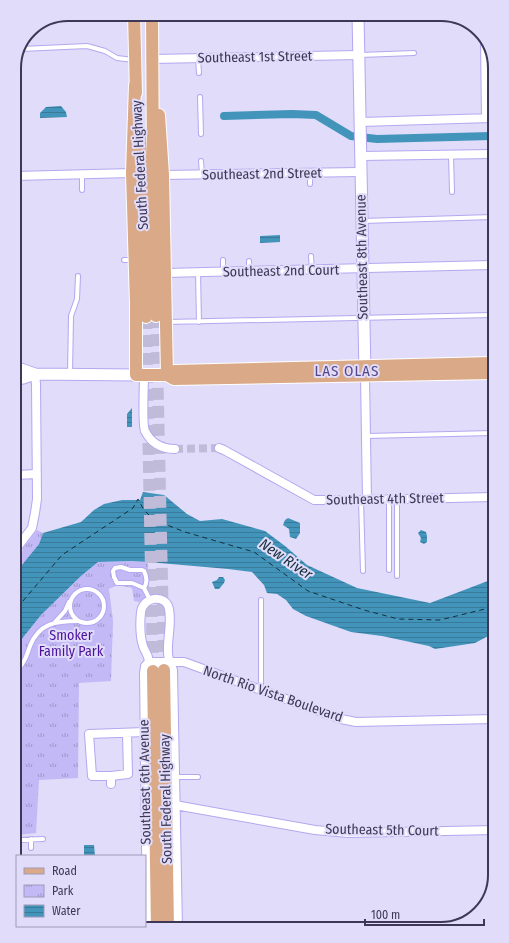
<svg xmlns="http://www.w3.org/2000/svg" width="509" height="943" viewBox="0 0 509 943" font-family="'Fira Sans Condensed',sans-serif">
<defs>
<pattern id="park-tufts" width="24" height="20" patternUnits="userSpaceOnUse"><rect width="24" height="20" fill="#c3b9f6"/><path d="M3 7l-1-3M5 7V3M7 7l1-3M15 17l-1-3M17 17v-4M19 17l1-3" fill="none" stroke="#a097ca"/></pattern>
<pattern id="water-rules" width="6" height="5" patternUnits="userSpaceOnUse"><rect width="6" height="5" fill="#4294bb"/><path d="M0 2.5h6" fill="none" stroke="#397a9b"/></pattern>
</defs>
<rect width="100%" height="100%" fill="#e0dcfa"/>
<path fill="url(#park-tufts)" d="M37 530 43 533 39 544 17 571V560L22 554 23 548Z
M131 561 148 562 149 595 139 602 134 601 132 588 118 585 109 589 113 621 111 681 79 683 78 778 39 780 36 833 18 835 17 645 41 615 81 576 98 562Z"/>
<path fill="url(#water-rules)" d="M61 106 66 112 67 117 40 118V113L46 107Z
M280 235V242L260 243V236Z
M132 408V427H127V414Z
M143 492 164 495 187 514 200 521 222 519 265 531 285 546 307 565 357 588 430 603 493 579 494 633 475 643 435 649 429 646 382 636 351 632 306 616 293 609 286 600 277 594 267 593 264 585 252 572 228 569 148 562 131 561 98 562 81 576 41 615 17 645V571L39 544 43 533 81 522 94 510 104 504 122 500H140Z
M288 518 300 523V533L296 539 290 537 289 529 283 525 285 520Z
M421 530 426 532 427 536V542L424 544 420 542 421 538 418 533Z
M219 577H223L225 580 224 583 219 589H215L212 582 217 580Z
M84 845H94L95 856H84Z"/>
<g fill="none" stroke-linecap="round" stroke-linejoin="round">
<path stroke="#4294bb" stroke-width="8" d="M224 116 292 114 316 115 351 136 377 139 491 136"/>
<path stroke="#162f3c" stroke-width="1" stroke-dasharray="5 4" stroke-linecap="butt" d="M17 608 62 555 133 508 138 499 144 510 154 520 185 532 254 552 308 591 364 610 398 619 440 620 485 609 494 604"/>
<path stroke="#c0bbd9" stroke-width="8" stroke-dasharray="8 4" stroke-linecap="butt" d="M175 449 219 448"/>
<path stroke="#c0bbd9" stroke-width="12" stroke-dasharray="12 6" stroke-linecap="butt" d="M156 316 164 670
M146 317 153 671"/>
<defs>
<path id="lane" d="M21 49 87 46 105 51 117 58 134 60
M360 55 414 53
M198 58 199 73
M200 97 201 134
M451 155 452 192
M201 161 202 174
M310 173V184
M82 190V174
M362 221 492 217
M311 256 312 270
M124 260H134
M223 260V271
M249 261V271
M198 272 199 322
M167 322 492 315
M70 374 71 316 77 299 78 276
M366 436 493 433
M361 500 363 571
M397 500V576
M389 570V500
M144 588C148 582 147 577 144 571L142 570H130L121 567 115 568 113 571 114 577 117 583H132L144 588 150 600
M70 606a17 17 0 1 1 34 0a17 17 0 1 1-34 0Z
M55 622 65 611 69 602
M17 670C24 664 27 655 30 646 39 623 56 621 78 621
M261 690V600
M175 777H198
M31 839V848
M18 840 43 839"/>
<path id="street" d="M485 39 486 118
M152 59 359 55
M361 122 491 118
M361 156 491 154
M163 175 361 172
M15 176 132 173
M165 273 492 265
M144 375C144 384 142 425 145 431 151 443 162 449 175 449
M365 376 367 500
M219 448 224 450 314 500H367L493 497
M16 475 37 474
M16 549 32 528 35 513 37 499 36 384 35 374
M149 662C148 652 145 653 143 646 140 636 140 622 141 612 143 596 166 594 169 609 172 624 167 639 168 653 168 659 171 665 173 670L178 928
M149 662H184L341 719 356 722 494 719
M111 776 128 774 127 733
M111 784V776H92L89 734 145 732
M175 805 315 830 348 833 495 830
M147 928 144 673 145 666 149 662"/>
<path id="secondary" d="M358 14 365 375
M16 369H21L35 374 136 375
M16 379 23 378 35 374"/>
<path id="primary" d="M134 14 136 93
M152 14 153 169 156 316
M135 85 132 173 136 304V375H167L175 371 492 363
M159 115 163 175 167 375
M140 137 143 202 146 317
M167 375 174 379 492 373
M164 670 168 928
M153 671 157 928"/>
</defs>
<use href="#lane" stroke="#b5a7f0" stroke-width="6"/>
<use href="#street" stroke="#b5a7f0" stroke-width="10"/>
<use href="#secondary" stroke="#b5a7f0" stroke-width="13"/>
<use href="#primary" stroke="#fff" stroke-width="14"/>
<use href="#lane" stroke="#fff" stroke-width="4"/>
<use href="#street" stroke="#fff" stroke-width="8"/>
<use href="#secondary" stroke="#fff" stroke-width="11"/>
<use href="#primary" stroke="#daa988" stroke-width="12"/>
</g>
<g text-anchor="middle" dominant-baseline="central" stroke-width="4" stroke-linejoin="round" paint-order="stroke">
<g font-size="14" fill="#3e3856" stroke="#e0dcfa">
<text transform="translate(255 57) rotate(-1)">Southeast 1st Street</text>
<text transform="translate(140 165) rotate(-93)">South Federal Highway</text>
<text transform="translate(262 174) rotate(-1)">Southeast 2nd Street</text>
<text transform="translate(362 257) rotate(-91)">Southeast 8th Avenue</text>
<text transform="translate(281 271) rotate(-1)">Southeast 2nd Court</text>
<text transform="translate(385 499) rotate(-1)">Southeast 4th Street</text>
<text transform="translate(273 694) rotate(19)">North Rio Vista Boulevard</text>
<text transform="translate(145 782) rotate(-91)">Southeast 6th Avenue</text>
<text transform="translate(166 799) rotate(-91)">South Federal Highway</text>
<text transform="translate(382 830) rotate(1)">Southeast 5th Court</text>
</g>
<g font-size="14" fill="#4c129d" stroke="#e0dcfa">
<text x="71" y="635">Smoker<tspan x="71" dy="16">Family Park</tspan></text>
</g>
<g font-size="15" letter-spacing="1" fill="#574889" stroke="#e0dcfa">
<text x="347" y="371">LAS OLAS</text>
</g>
<g font-size="15" font-style="italic" fill="#162f3c" stroke="#e0dcfa">
<text transform="translate(286 559) rotate(34)">New River</text>
</g>
</g>
<path d="M0 0H509V943H0ZM68 21H441A47 47 0 0 1 488 68V875A47 47 0 0 1 441 922H68A47 47 0 0 1 21 875V68A47 47 0 0 1 68 21Z" fill="#e0dcfa" fill-rule="evenodd"/>
<path fill="none" stroke="#3e3856" stroke-width="2" d="M68 21H441A47 47 0 0 1 488 68V875A47 47 0 0 1 441 922H68A47 47 0 0 1 21 875V68A47 47 0 0 1 68 21Z"/>
<rect x="16" y="855" width="130" height="72" fill="#e0dcfa" stroke="#9f9ab8"/>
<rect x="24" y="868" width="20" height="6" fill="#daa988" stroke="#9f9ab8"/>
<text x="52" y="875" font-size="12" fill="#3e3856">Road</text>
<rect x="24" y="885" width="20" height="12" fill="url(#park-tufts)" stroke="#9f9ab8"/>
<text x="52" y="895" font-size="12" fill="#3e3856">Park</text>
<rect x="24" y="905" width="20" height="12" fill="url(#water-rules)" stroke="#9f9ab8"/>
<text x="52" y="915" font-size="12" fill="#3e3856">Water</text>
<path d="M365 919v6h119v-6" fill="none" stroke="#3e3856" stroke-width="2"/>
<text x="371" y="919" font-size="12" fill="#3e3856" stroke="#e0dcfa" stroke-width="3" paint-order="stroke">100 m</text>
</svg>
